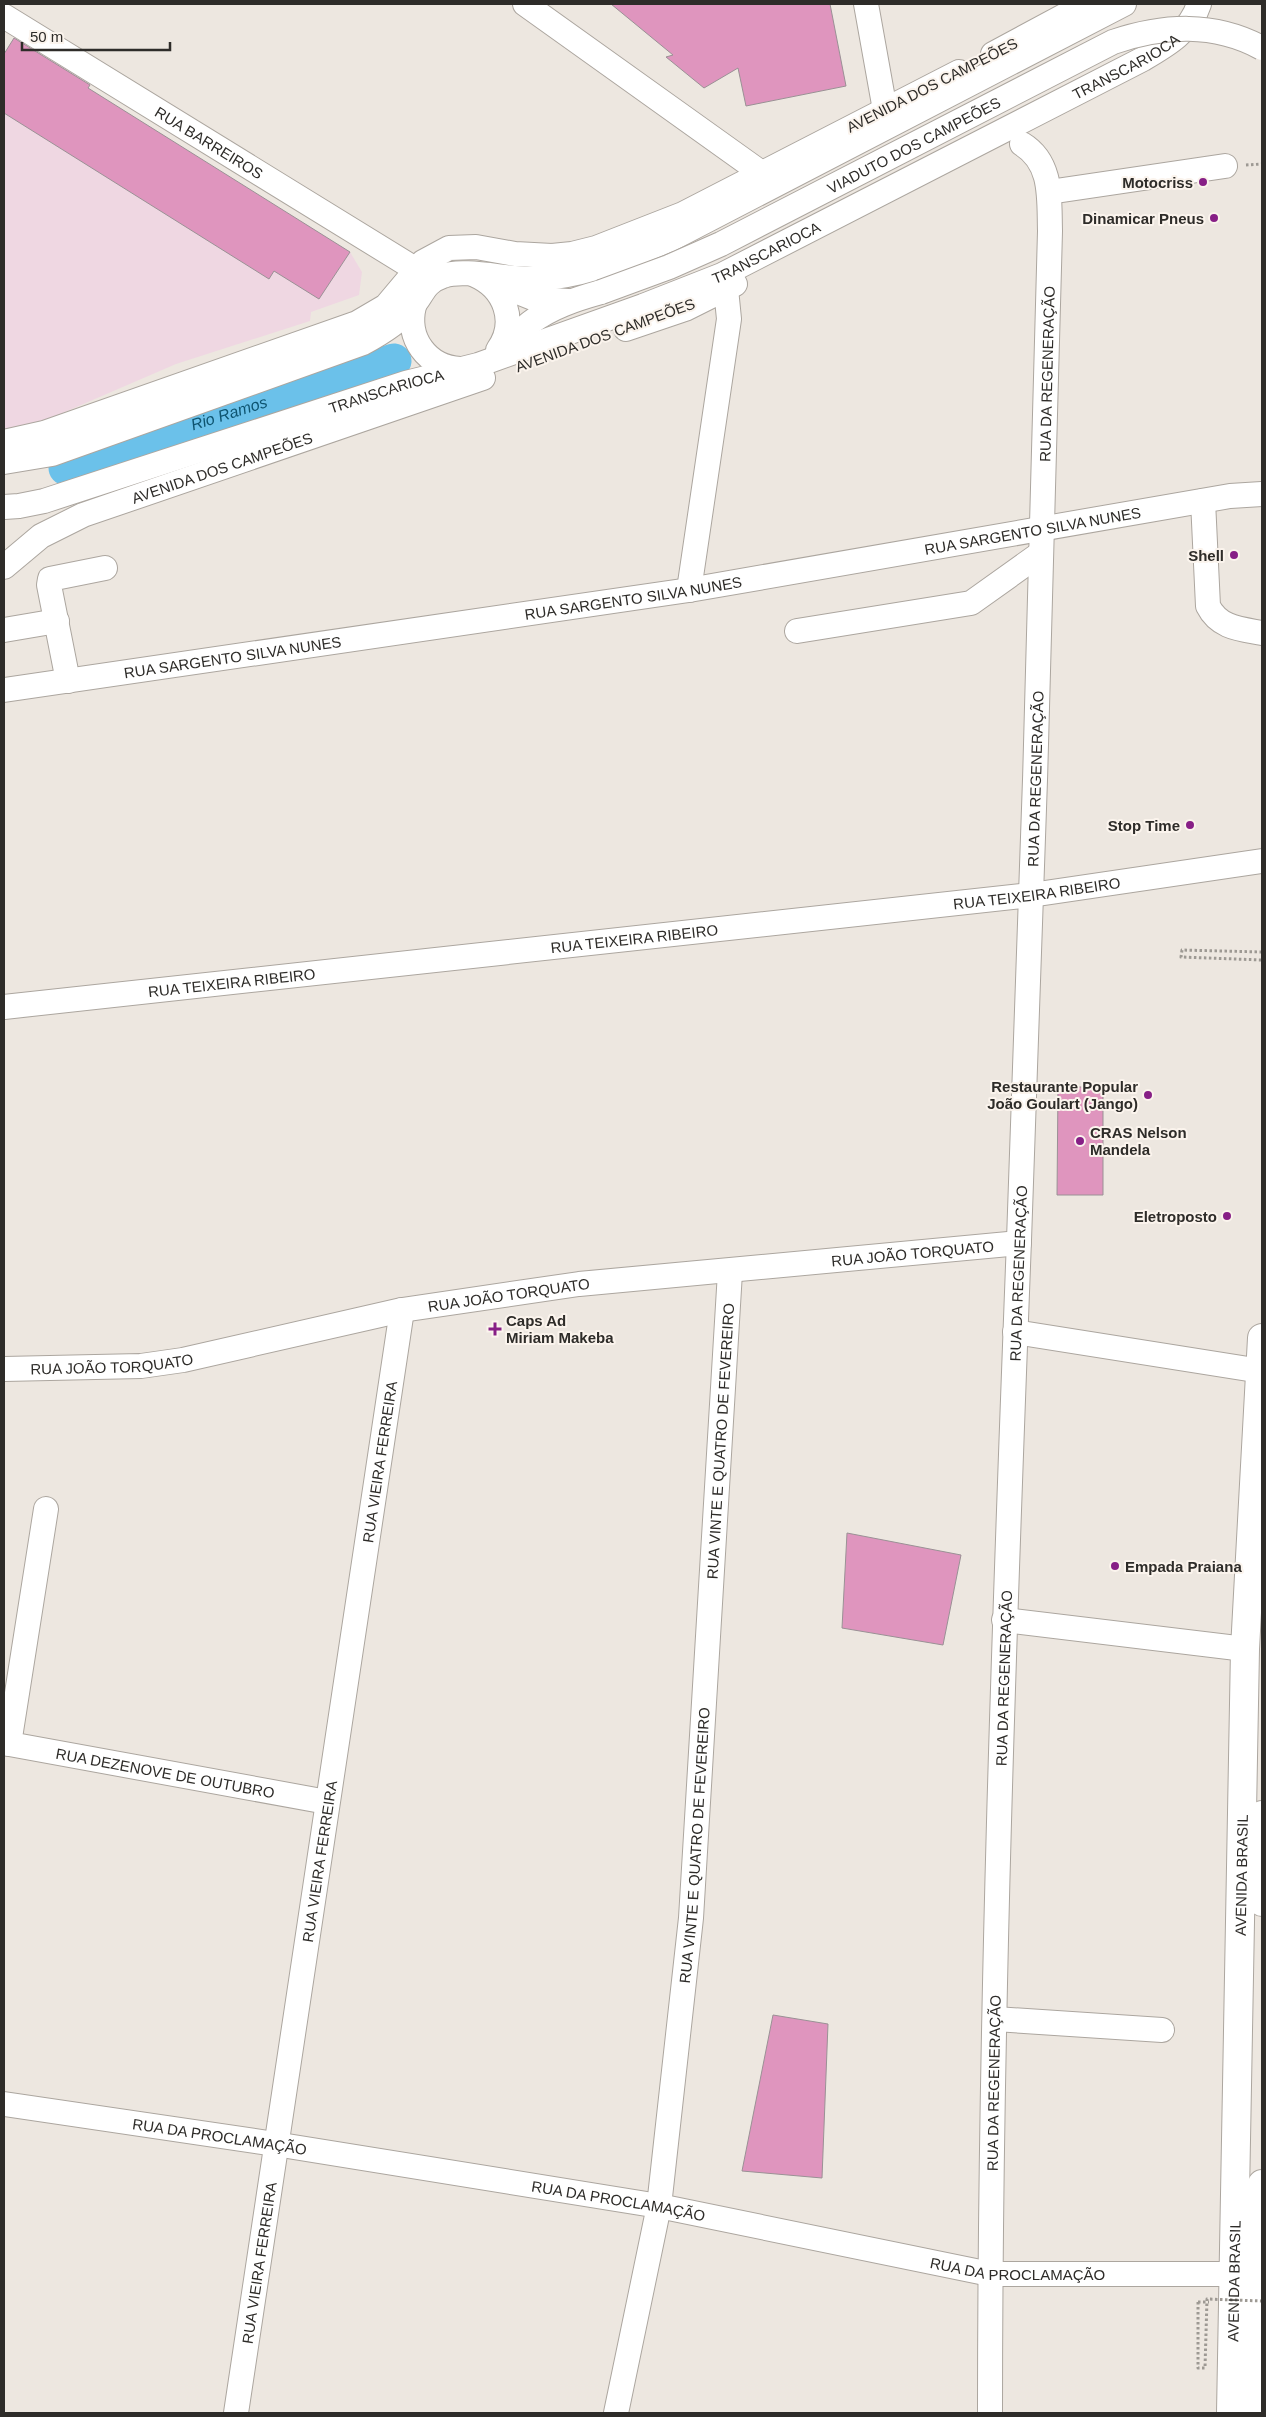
<svg xmlns="http://www.w3.org/2000/svg" width="1266" height="2417" viewBox="0 0 1266 2417" font-family="Arial,sans-serif">
<rect width="100%" height="100%" fill="#ede7e0"/>
<path fill="#efd7e2" d="M19 29 95 77 88 88 350 252 362 272 359 295 311 312 310 321 176 364 37 424 4 431V54Z"/>
<g fill="none" stroke-linecap="round" stroke-linejoin="round">
<path stroke="#6bc1ea" stroke-width="35" id="s1" d="M66 468 152 437 394 361"/>
</g>
<path fill="#df95be" stroke="#9a9195" d="M611 4H830L846 86 746 106 738 68 704 88 666 57 673 55Z
M14 38 90 85 88 88 350 252 319 299 274 271 269 279 4 113V54Z
M1058 1087H1103V1195H1057Z
M847 1533 961 1555 943 1645 842 1628Z
M773 2015 828 2024 822 2178 742 2171Z"/>
<g fill="none" stroke-linecap="round" stroke-linejoin="round">
<defs>
<g id="minor">
<path d="M525 4 760 172"/>
<path d="M866 4 885 110"/>
<path id="s2" d="M4 16 428 277"/>
<path d="M993 54 1086 4"/>
<path d="M1049 192 1225 166"/>
<path d="M475 275C505 288 518 322 498 350"/>
<path d="M493 282 535 299 568 301"/>
<path d="M414 306C406 338 427 367 460 369"/>
<path d="M626 329 685 309 735 284"/>
<path d="M499 353C510 344 519 332 530 323 551 307 576 299 601 292"/>
<path d="M4 442 44 433 357 323 386 306 423 262 449 248 476 247 515 254 552 256 572 254 596 248 683 214 959 72"/>
<path d="M4 462 52 454 363 343C380 334 399 322 412 307 424 294 423 283 443 276 463 268 510 280 534 279 582 277 625 258 669 240L1124 4"/>
<path d="M1203 501 1208 606C1219 628 1240 629 1262 633"/>
<path id="s3" d="M4 507 19 506 44 501 406 383 478 365 643 306 722 275 1143 59C1167 45 1190 32 1199 4"/>
<path id="s4" d="M4 567 41 536 83 515 483 378"/>
<path d="M689 590 729 319 726 289"/>
<path d="M4 630 57 621"/>
<path d="M797 631 971 603 1041 553"/>
<path d="M68 681 49 585 50 579 105 568"/>
<path id="s5" d="M4 690 689 590 1230 496 1262 494"/>
<path id="s6" d="M4 1007 1031 895 1262 861"/>
<path d="M1015 1332 1261 1371"/>
<path id="s7" d="M4 1369 141 1366 183 1360 402 1310 579 1284 1019 1243"/>
<path d="M1004 1620 1245 1649"/>
<path id="s8" d="M4 1743 327 1802"/>
<path d="M9 1744 46 1509"/>
<path d="M995 2019 1162 2030"/>
<path id="s9" d="M4 2104 275 2144 659 2206 990 2274H1235"/>
<path id="s10" d="M236 2413 402 1310"/>
<path id="s11" d="M616 2413 659 2206 691 1918 730 1272"/>
<path id="s12" d="M990 2413C990 2022 1004 1631 1019 1240 1032 904 1042 567 1050 231 1049 199 1053 163 1022 144"/>
</g>
<g id="highway">
<path d="M1262 1815 1260 1891 1262 1902"/>
<path id="s13" d="M1231 2413 1245 1649 1262 1338"/>
<path d="M1257 2413 1262 2184"/>
</g>
</defs>
<use href="#minor" stroke="#aca69f" stroke-width="26"/>
<use href="#highway" stroke="#aca69f" stroke-width="30"/>
<path stroke="#9d9993" stroke-width="3" stroke-dasharray="2.5 2.5" stroke-linecap="butt" d="M1246 165 1262 164
M1262 952 1182 950 1181 957 1262 960
M1198 2302H1209"/>
<use href="#minor" stroke="#fff" stroke-width="24"/>
<use href="#highway" stroke="#fff" stroke-width="28"/>
<defs>
<g id="minor-bridge">
<path id="s14" d="M601 292 669 267 721 244 1113 42C1164 25 1214 22 1262 48"/>
</g>
</defs>
<use href="#minor-bridge" stroke="#aca69f" stroke-width="26" stroke-linecap="butt"/>
<path stroke="#9d9993" stroke-width="3" stroke-dasharray="2.5 2.5" stroke-linecap="butt" d="M1198 2302V2368H1205L1207 2299 1262 2301"/>
<use href="#minor-bridge" stroke="#fff" stroke-width="24"/>
</g>
<g fill="#871f86" stroke="#fbf4ed" stroke-width="2">
<circle cx="1203" cy="182" r="5"/>
<circle cx="1214" cy="218" r="5"/>
<circle cx="1234" cy="555" r="5"/>
<circle cx="1190" cy="825" r="5"/>
<circle cx="1148" cy="1095" r="5"/>
<circle cx="1080" cy="1141" r="5"/>
<circle cx="1227" cy="1216" r="5"/>
<path d="M492.5 1321.5h5v5h5v5h-5v5h-5v-5h-5v-5h5z"/>
<circle cx="1115" cy="1566" r="5"/>
</g>
<g text-anchor="middle" dominant-baseline="central" stroke-width="4" stroke-linejoin="round" paint-order="stroke">
<g font-size="15" fill="#2e2c29" stroke="#fbf4ed">
<text stroke="none"><textPath href="#s3" startOffset="1210">TRANSCARIOCA</textPath></text>
<text transform="translate(932 85) rotate(-27)">AVENIDA DOS CAMPEÕES</text>
<text stroke="none"><textPath href="#s2" startOffset="241">RUA BARREIROS</textPath></text>
<text stroke="none"><textPath href="#s14" startOffset="346">VIADUTO DOS CAMPEÕES</textPath></text>
<text stroke="none"><textPath href="#s3" startOffset="805">TRANSCARIOCA</textPath></text>
<text transform="translate(605 335) rotate(-20)">AVENIDA DOS CAMPEÕES</text>
<text stroke="none"><textPath href="#s12" startOffset="2040">RUA DA REGENERAÇÃO</textPath></text>
<text stroke="none"><textPath href="#s3" startOffset="400">TRANSCARIOCA</textPath></text>
<text stroke="none"><textPath href="#s4" startOffset="242">AVENIDA DOS CAMPEÕES</textPath></text>
<text stroke="none"><textPath href="#s5" startOffset="1041">RUA SARGENTO SILVA NUNES</textPath></text>
<text stroke="none"><textPath href="#s5" startOffset="636">RUA SARGENTO SILVA NUNES</textPath></text>
<text stroke="none"><textPath href="#s5" startOffset="231">RUA SARGENTO SILVA NUNES</textPath></text>
<text stroke="none"><textPath href="#s12" startOffset="1635">RUA DA REGENERAÇÃO</textPath></text>
<text stroke="none"><textPath href="#s6" startOffset="1039">RUA TEIXEIRA RIBEIRO</textPath></text>
<text stroke="none"><textPath href="#s6" startOffset="634">RUA TEIXEIRA RIBEIRO</textPath></text>
<text stroke="none"><textPath href="#s6" startOffset="229">RUA TEIXEIRA RIBEIRO</textPath></text>
<text stroke="none"><textPath href="#s7" startOffset="918">RUA JOÃO TORQUATO</textPath></text>
<text stroke="none"><textPath href="#s12" startOffset="1140">RUA DA REGENERAÇÃO</textPath></text>
<text stroke="none"><textPath href="#s7" startOffset="512">RUA JOÃO TORQUATO</textPath></text>
<text stroke="none"><textPath href="#s7" startOffset="108">RUA JOÃO TORQUATO</textPath></text>
<text stroke="none"><textPath href="#s11" startOffset="979">RUA VINTE E QUATRO DE FEVEREIRO</textPath></text>
<text stroke="none"><textPath href="#s10" startOffset="962">RUA VIEIRA FERREIRA</textPath></text>
<text stroke="none"><textPath href="#s12" startOffset="735">RUA DA REGENERAÇÃO</textPath></text>
<text stroke="none"><textPath href="#s8" startOffset="164">RUA DEZENOVE DE OUTUBRO</textPath></text>
<text stroke="none"><textPath href="#s11" startOffset="574">RUA VINTE E QUATRO DE FEVEREIRO</textPath></text>
<text stroke="none"><textPath href="#s10" startOffset="558">RUA VIEIRA FERREIRA</textPath></text>
<text stroke="none"><textPath href="#s13" startOffset="538">AVENIDA BRASIL</textPath></text>
<text stroke="none"><textPath href="#s12" startOffset="330">RUA DA REGENERAÇÃO</textPath></text>
<text stroke="none"><textPath href="#s9" startOffset="218">RUA DA PROCLAMAÇÃO</textPath></text>
<text stroke="none"><textPath href="#s9" startOffset="622">RUA DA PROCLAMAÇÃO</textPath></text>
<text stroke="none"><textPath href="#s10" startOffset="152">RUA VIEIRA FERREIRA</textPath></text>
<text stroke="none"><textPath href="#s9" startOffset="1028">RUA DA PROCLAMAÇÃO</textPath></text>
<text stroke="none"><textPath href="#s13" startOffset="132">AVENIDA BRASIL</textPath></text>
</g>
<g font-size="15" font-weight="bold" fill="#2e2c29" stroke="#fbf4ed" text-anchor="end">
<text x="1193" y="182">Motocriss</text>
<text x="1204" y="218">Dinamicar Pneus</text>
<text x="1224" y="555">Shell</text>
<text x="1180" y="825">Stop Time</text>
<text x="1138" y="1086">Restaurante Popular<tspan x="1138" dy="17">João Goulart (Jango)</tspan></text>
<text x="1090" y="1132" text-anchor="start">CRAS Nelson<tspan x="1090" dy="17">Mandela</tspan></text>
<text x="1217" y="1216">Eletroposto</text>
<text x="506" y="1320" text-anchor="start">Caps Ad<tspan x="506" dy="17">Miriam Makeba</tspan></text>
<text x="1125" y="1566" text-anchor="start">Empada Praiana</text>
</g>
<g font-size="16" font-style="italic" fill="#0e5470" stroke="#fbf4ed">
<text stroke="none"><textPath href="#s1" startOffset="172">Rio Ramos</textPath></text>
</g>
</g>
<rect width="1266" height="2417" fill="none" stroke="#2e2c29" stroke-width="10"/>
<path d="M22 42v8h148v-8" fill="none" stroke="#2e2c29" stroke-width="2.5"/>
<text x="30" y="42" font-size="15" fill="#2e2c29" stroke="#fbf4ed" stroke-width="4" paint-order="stroke">50 m</text>
</svg>
